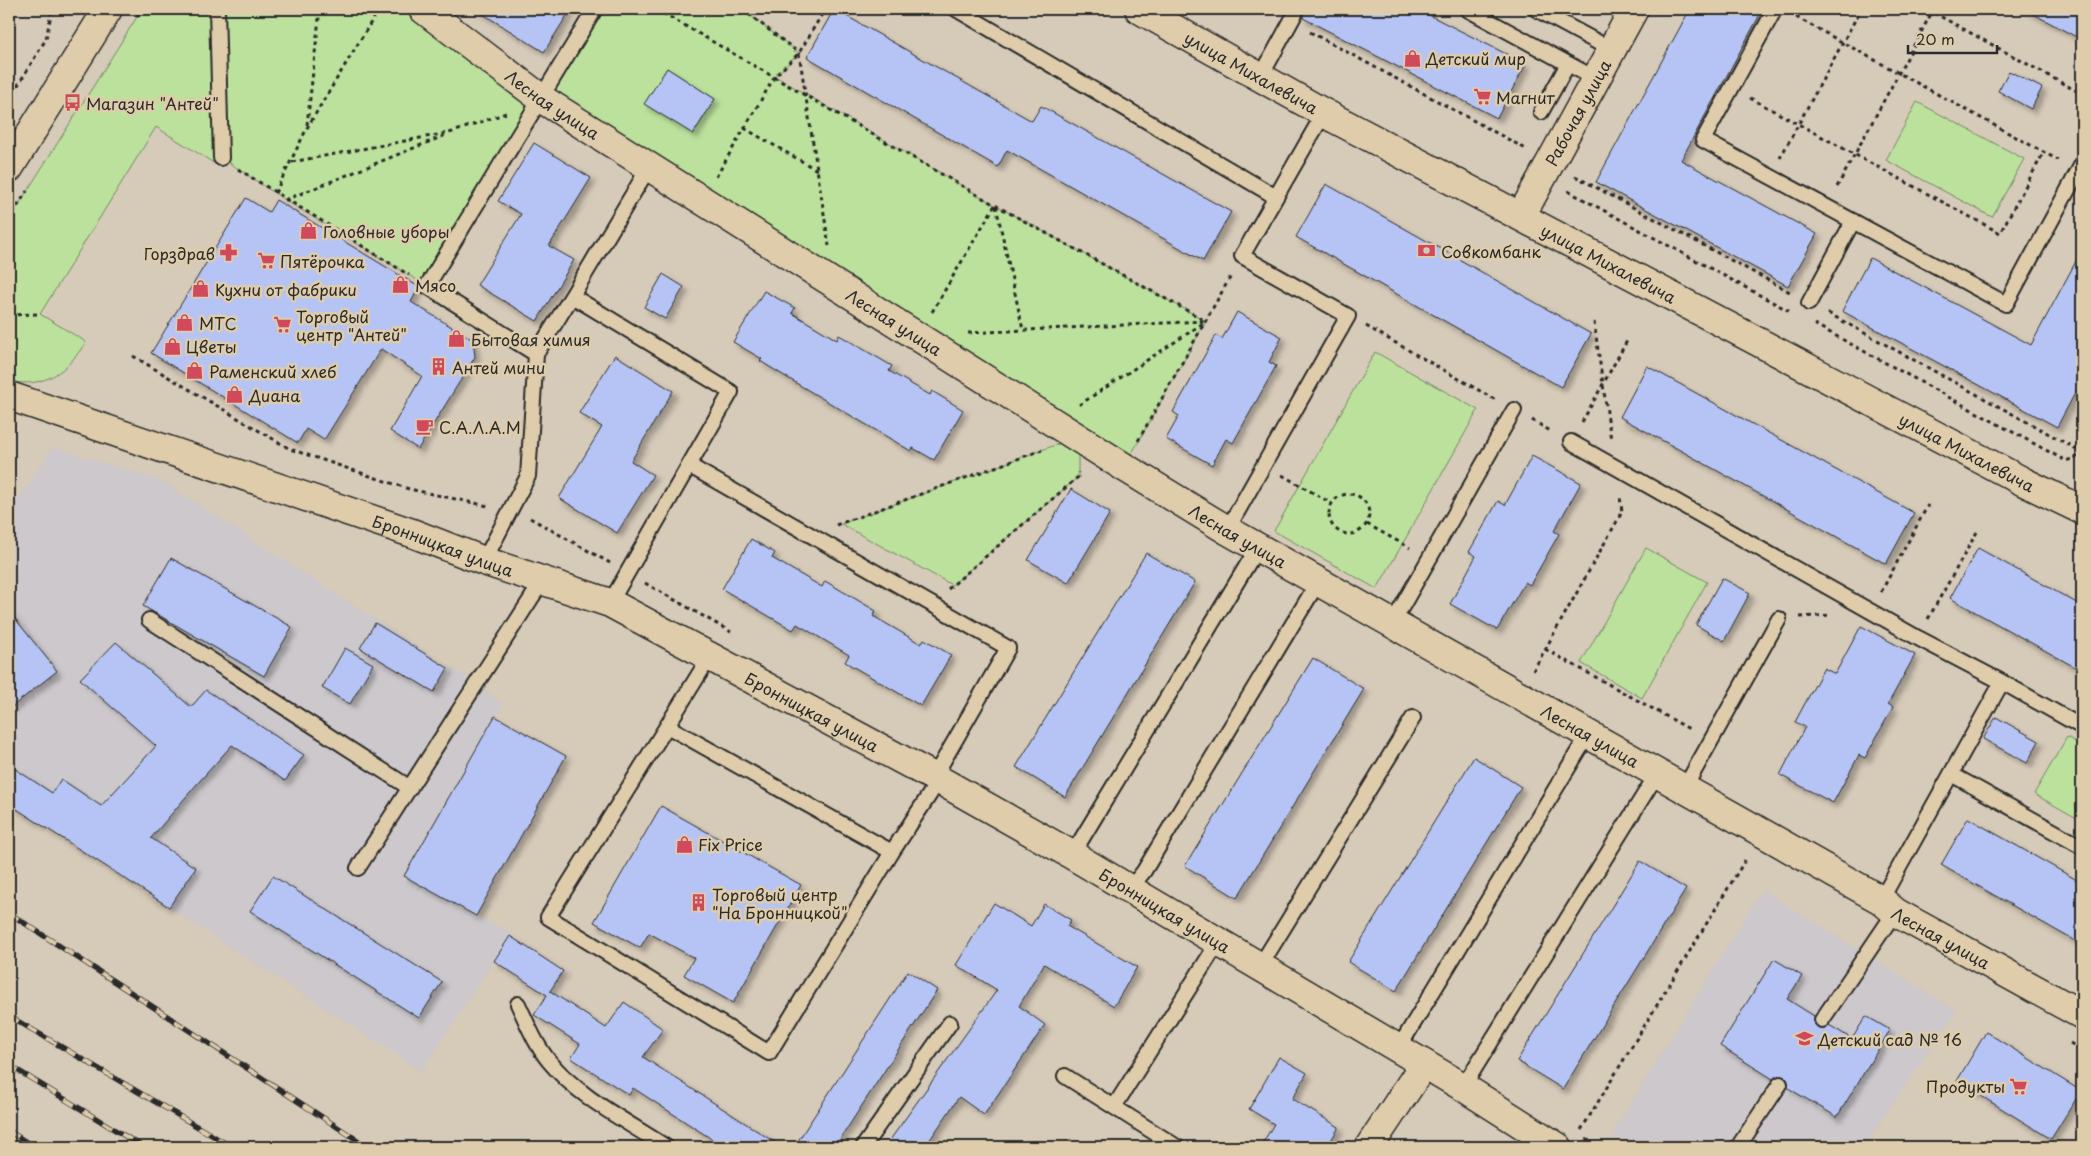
<svg xmlns="http://www.w3.org/2000/svg" width="2091" height="1156" viewBox="0 0 2091 1156" font-family="'Playpen Sans',sans-serif">
<defs>
<filter id="shadow"><feDropShadow dx="4.5" dy="4.5" stdDeviation="2.5" flood-color="#0004"/></filter>
</defs>
<rect width="100%" height="100%" fill="#d6cab9"/>
<filter id="ink" filterUnits="userSpaceOnUse"><feTurbulence type="fractalNoise" baseFrequency=".02" numOctaves="2"/><feDisplacementMap in="SourceGraphic" scale="10" xChannelSelector="R" yChannelSelector="G"/><feConvolveMatrix kernelMatrix="1 2 1 2 8 2 1 2 1" color-interpolation-filters="sRGB"/></filter>
<g filter="url(#ink)">
<path fill="#ccc8cb" d="M53 447 163 482 477 685 503 704 495 716 566 756 476 916 512 933 422 1071 9 804V514Z
M1762 890 1957 1011 1863 1147H1634L1612 1134Z"/>
<path fill="#bbe19c" stroke="#738664" fill-rule="evenodd" d="M142 9H451L442 23 542 99 595 9H742L799 53 775 76 995 205 1206 321 1124 467 1078 437V477L952 585 841 524 1077 437 542 99 427 286 285 200 222 158 217 165 156 127 40 314 86 342C67 371 45 389 9 381V220ZM667 68 715 99 693 134 645 104Z
M1917 102 2024 159 1992 217 1886 160Z
M1375 352 1478 410 1377 589 1274 531Z
M1646 548 1707 582 1642 698 1581 663Z
M2067 737 2082 746V821L2034 794Z"/>
<path fill="#b5c4f4" stroke="#2b2b2b" filter="url(#shadow)" d="M475 9H571L544 52Z
M834 9 1032 121 1041 106 1231 212 1203 261 1007 150 998 167 807 57Z
M1302 9H1417L1526 64 1497 118 1303 18Z
M1690 9H1763L1681 160 1817 234 1788 286 1596 182Z
M2024 9H2082V40Z
M667 68 715 99 693 134 644 104Z
M2009 71 2042 88 2031 109 1998 91Z
M534 143 591 178 549 246 574 260 537 321 477 285 521 214 498 201Z
M1326 184 1591 334 1561 387 1296 237Z
M246 198 269 212 276 200 419 287 411 302 473 340 475 357 418 449 390 431 422 376 381 349 324 440 306 429 298 443 151 353Z
M2082 250V380L2057 427 1842 311 1870 258 2031 345Z
M663 274 684 287 665 319 644 307Z
M764 291 795 308 792 313 837 340 839 335 892 366 889 371 930 395 932 391 963 410 934 460 913 448 911 451 796 383 760 361 762 359 733 342Z
M1237 312 1282 337 1269 362 1276 366 1233 443 1226 439 1212 465 1166 439 1179 416 1173 412 1216 335 1222 339Z
M615 355 673 391 631 461 653 475 617 533 559 498 602 427 579 413Z
M1647 366 1914 513 1886 564 1620 417Z
M1532 456 1581 483 1554 531 1559 534 1530 585 1525 582 1497 630 1450 604 1476 556 1469 552 1498 501 1505 505Z
M1071 489 1110 513 1068 583 1028 560Z
M751 539 775 553 772 558 822 587 825 581 876 611 873 616 921 644 924 639 951 655 921 706 845 662 849 655 797 624 793 630 722 589Z
M1978 548 2082 606V671L1950 598Z
M1146 553 1195 582 1065 797 1016 767Z
M171 558 292 627 264 676 143 606Z
M1722 578 1750 593 1724 641 1696 625Z
M9 611 57 671 9 709Z
M375 623 448 668 434 692 360 648Z
M1861 626 1915 655 1888 704 1893 707 1865 758 1859 755 1833 803 1780 775 1805 727 1795 722 1824 668 1835 674Z
M116 642 191 707 206 690 304 755 285 781 232 745 197 784 151 838 196 868 169 907 9 804V765L52 793 61 779 101 806 156 746 80 679Z
M345 648 373 664 350 704 322 688Z
M1313 658 1364 689 1237 898 1185 866Z
M495 716 566 756 476 916 404 876Z
M1996 717 2039 741 2027 763 1983 739Z
M1474 757 1521 787 1396 991 1348 962Z
M661 806 801 885 733 1003 684 975 694 958 649 933 640 948 594 922Z
M1968 818 2082 883V945L1941 865Z
M1640 861 1686 889 1563 1089 1517 1061Z
M273 876 442 982 419 1018 250 911Z
M994 903 1031 926 1044 904 1071 920 1067 926 1137 967 1114 1006 1044 964 1019 1006 1045 1025 984 1115 959 1097 925 1147H885L997 990 956 965Z
M510 936 563 971 550 991 606 1028 624 1002 663 1029 643 1057 782 1147H724L633 1088 629 1095 571 1058 580 1044 534 1015 547 995 494 961Z
M1774 959 1802 976 1787 999 1814 1016V1023L1818 1027 1825 1028 1829 1025 1852 1039 1866 1016 1890 1030 1837 1117 1788 1088V1081L1784 1076H1777L1773 1079 1720 1046Z
M908 971 937 990 835 1147H794Z
M1986 1032 2081 1091 2051 1139 1957 1081Z
M1279 1057 1307 1073 1292 1099 1339 1127 1327 1147H1260L1274 1124 1249 1109Z"/>
<g fill="none" stroke-linecap="round" stroke-linejoin="round">
<defs>
<path id="service" d="M217 9 221 158
M956 9 1276 197
M1467 9 1596 79
M1536 9 1612 50
M1775 9 1703 140 2006 304 2082 164
M1260 78 1295 14
M1541 112 1568 64
M572 296 536 354 427 286 595 9
M1809 303 1853 221
M1571 442 1918 638 2002 682
M690 466 1008 648 934 777
M1227 530 1348 316 1242 256 1324 113
M484 561 528 476 536 354
M610 603 731 392 572 296 649 167
M149 620 410 788
M1392 624 1514 410
M709 658 667 726 892 852 939 780
M667 726 548 917 769 1053 892 852
M1951 774 2082 847
M1684 789 1779 619
M1072 855 1258 547
M358 868 543 580
M1130 889 1144 871 1318 582
M1881 900 2002 682 2082 727
M1260 966 1413 718
M518 1004C527 1023 535 1044 549 1061 578 1097 628 1122 666 1147
M1822 1020 1895 912
M1398 1049 1588 735
M1065 1076 1114 1107
M1463 1087 1657 774
M863 1147 950 1023
M1177 1147 1114 1107 1219 941
M1738 1147 1780 1084"/>
<g id="minor">
<path id="s1" d="M423 9 542 99 1124 467 1227 530 1881 900 1895 912 2082 1015"/>
<path id="s2" d="M1521 216 1634 9"/>
<path id="s3" d="M9 396 412 533 484 561 610 603 934 777 1072 855 1463 1087 1558 1147"/>
<path d="M1369 1147 1424 1064"/>
</g>
<path id="tertiary" d="M9 168 108 9"/>
<g id="secondary">
<path id="s4" d="M1139 9 1324 113 2024 482 2082 510"/>
</g>
</defs>
<use href="#service" stroke="#2b2b2b" stroke-width="18"/>
<use href="#minor" stroke="#2b2b2b" stroke-width="31"/>
<use href="#tertiary" stroke="#2b2b2b" stroke-width="31"/>
<use href="#secondary" stroke="#2b2b2b" stroke-width="31"/>
<path stroke="#2b2b2b" stroke-width="3" stroke-dasharray="4 4" stroke-linecap="butt" d="M656 9 995 205 1206 321
M742 9 799 53 829 246
M1927 9 2082 94
M137 17 142 9
M1796 17 2058 160
M1310 32 1526 149
M1750 98 2000 233 2044 152
M9 100 46 39 52 9
M307 125 320 9
M744 128 817 170
M1780 158 1861 9
M292 162 453 132 506 113
M238 169 409 275
M1575 176 1790 292
M716 177 775 76 799 53 825 9
M1837 187 1932 12
M1568 191 1789 311
M275 193 307 128 379 9
M285 200 446 135
M996 206 1023 330
M9 220 27 191
M932 312 995 205
M1828 313 2082 452
M9 315 40 314
M1594 322 1611 440
M1814 324 2066 461 2082 455
M1366 326 1496 400
M968 333 1204 321
M133 356 290 449 409 489 488 506
M1079 405 1205 322
M1532 420 1552 432
M1582 422 1627 341
M1138 441 1232 274
M1282 475 1331 503
M1329 514a20 20 0 1 1 40 0a20 20 0 1 1-40 0Z
M530 518 610 563
M1367 524 1410 548
M836 525 1042 450
M645 583 731 632
M948 589 1078 477V472
M1881 592 1928 505
M1800 617 1831 615
M1928 619 1977 532
M1545 649 1691 730
M1533 671 1622 512 1620 496
M2070 1043 2082 1050
M1581 1130 1747 857
M1586 1139 1599 1147"/>
<use href="#service" stroke="#deccaa" stroke-width="14"/>
<use href="#minor" stroke="#deccaa" stroke-width="28"/>
<use href="#tertiary" stroke="#deccaa" stroke-width="28"/>
<use href="#secondary" stroke="#deccaa" stroke-width="28"/>
<defs>
<path id="rail" d="M9 913 368 1147
M9 1016 232 1147
M9 1065 143 1147
M9 1131 34 1147"/>
</defs>
<use href="#rail" stroke="#2b2b2b" stroke-width="5.5"/>
<use href="#rail" stroke="#deccaa" stroke-width="4" stroke-dasharray="11" stroke-linecap="butt"/>
</g>
</g>
<defs>
<symbol id="shop-bare" viewBox="-9 -9 18 18"><path d="M-5-2.5h2.3a2.7 3.5 0 0 1 5.4 0H5L5.5 6h-11ZM-1.5-2.5h3a1.5 2.3 0 0 0-3 0Z" fill="#d1495b" stroke="#deccaa" stroke-width="2.5" paint-order="stroke"/></symbol>
<symbol id="supermarket-bare" viewBox="-9 -9 18 18"><path d="M-6-5.5h2.5l.6 2H6L4.5 2H-2.5L-4.4-4H-6ZM-1.5 3.2a1.3 1.3 0 1 0 .1 0ZM3 3.2a1.3 1.3 0 1 0 .1 0Z" fill="#d1495b" stroke="#deccaa" stroke-width="2.5" paint-order="stroke"/></symbol>
<symbol id="bus-bare" viewBox="-9 -9 18 18"><path d="M-5-6H5V4H4V6H2V4H-2V6H-4V4H-5ZM-3.5-4V0h7V-4ZM-3.5 1.2v1.5H-2V1.2ZM2 1.2v1.5H3.5V1.2Z" fill="#d1495b" stroke="#deccaa" stroke-width="2.5" paint-order="stroke"/></symbol>
<symbol id="bank-bare" viewBox="-9 -9 18 18"><path d="M-6-4H6V4H-6ZM0-2.3a2.3 2.3 0 1 0 0 4.6a2.3 2.3 0 1 0 0-4.6Z" fill="#d1495b" stroke="#deccaa" stroke-width="2.5" paint-order="stroke"/></symbol>
<symbol id="pharmacy-bare" viewBox="-9 -9 18 18"><path d="M-2-6h4v4h4v4h-4v4h-4v-4h-4v-4h4Z" fill="#d1495b" stroke="#deccaa" stroke-width="2.5" paint-order="stroke"/></symbol>
<symbol id="building-bare" viewBox="-9 -9 18 18"><path d="M-4-6H4V6H1V3H-1V6H-4ZM-2.5-4.3h1.7v1.8h-1.7ZM.8-4.3h1.7v1.8H.8ZM-2.5-1h1.7V.8h-1.7ZM.8-1h1.7V.8H.8Z" fill="#d1495b" stroke="#deccaa" stroke-width="2.5" paint-order="stroke"/></symbol>
<symbol id="cafe-bare" viewBox="-9 -9 18 18"><path d="M-5.5-4.5H6V0H3Q3 3.5 0 3.5H-2.5Q-5.5 3.5-5.5 0ZM3-3.2v2h1.7v-2ZM-6 4.5H4V6H-6Z" fill="#d1495b" stroke="#deccaa" stroke-width="2.5" paint-order="stroke"/></symbol>
<symbol id="school-bare" viewBox="-9 -9 18 18"><path d="M0-5L7-2L0 1L-7-2ZM-4 1L0 2.5L4 1V4Q0 6-4 4Z" fill="#d1495b" stroke="#deccaa" stroke-width="2.5" paint-order="stroke"/></symbol>
</defs>
<g fill-rule="evenodd">
<use href="#shop-bare" x="1400" y="46" width="25" height="25"/>
<use href="#supermarket-bare" x="1470" y="84" width="25" height="25"/>
<use href="#bus-bare" x="60" y="90" width="25" height="25"/>
<use href="#shop-bare" x="296" y="218" width="25" height="25"/>
<use href="#bank-bare" x="1414" y="238" width="25" height="25"/>
<use href="#pharmacy-bare" x="216" y="240" width="25" height="25"/>
<use href="#supermarket-bare" x="254" y="248" width="25" height="25"/>
<use href="#shop-bare" x="388" y="272" width="25" height="25"/>
<use href="#shop-bare" x="188" y="276" width="25" height="25"/>
<use href="#shop-bare" x="172" y="310" width="25" height="25"/>
<use href="#supermarket-bare" x="270" y="312" width="25" height="25"/>
<use href="#shop-bare" x="444" y="326" width="25" height="25"/>
<use href="#shop-bare" x="160" y="334" width="25" height="25"/>
<use href="#building-bare" x="426" y="354" width="25" height="25"/>
<use href="#shop-bare" x="182" y="358" width="25" height="25"/>
<use href="#shop-bare" x="222" y="382" width="25" height="25"/>
<use href="#cafe-bare" x="412" y="414" width="25" height="25"/>
<use href="#shop-bare" x="672" y="832" width="25" height="25"/>
<use href="#building-bare" x="686" y="890" width="25" height="25"/>
<use href="#school-bare" x="1792" y="1026" width="25" height="25"/>
<use href="#supermarket-bare" x="2006" y="1074" width="25" height="25"/>
</g>
<g text-anchor="middle" dominant-baseline="central" stroke-width="5" stroke-linejoin="round" paint-order="stroke">
<g font-size="16" fill="#2b2b2b" stroke="#deccaa" text-anchor="start">
<text x="1426" y="58">Детский мир</text>
<text x="1496" y="97">Магнит</text>
<text x="86" y="103">Магазин "Антей"</text>
<text x="323" y="231">Головные уборы</text>
<text x="1441" y="251">Совкомбанк</text>
<text x="215" y="253" text-anchor="end">Горздрав</text>
<text x="280" y="261">Пятёрочка</text>
<text x="415" y="285">Мясо</text>
<text x="215" y="289">Кухни от фабрики</text>
<text x="296" y="316">Торговый<tspan x="296" dy="18">центр "Антей"</tspan></text>
<text x="199" y="323">МТС</text>
<text x="471" y="339">Бытовая химия</text>
<text x="186" y="346">Цветы</text>
<text x="452" y="367">Антей мини</text>
<text x="209" y="371">Раменский хлеб</text>
<text x="249" y="395">Диана</text>
<text x="439" y="427">С.А.Л.А.М</text>
<text x="698" y="844">Fix Price</text>
<text x="712" y="894">Торговый центр<tspan x="712" dy="18">"На Бронницкой"</tspan></text>
<text x="1818" y="1039">Детский сад № 16</text>
<text x="2005" y="1086" text-anchor="end">Продукты</text>
</g>
<g font-size="16" fill="#2b2b2b" stroke="#deccaa">
<text stroke="none"><textPath href="#s4" startOffset="129">улица Михалевича</textPath></text>
<text stroke="none"><textPath href="#s1" startOffset="161">Лесная улица</textPath></text>
<text stroke="none"><textPath href="#s2" startOffset="118">Рабочая улица</textPath></text>
<text stroke="none"><textPath href="#s4" startOffset="534">улица Михалевича</textPath></text>
<text stroke="none"><textPath href="#s1" startOffset="566">Лесная улица</textPath></text>
<text stroke="none"><textPath href="#s4" startOffset="939">улица Михалевича</textPath></text>
<text stroke="none"><textPath href="#s1" startOffset="971">Лесная улица</textPath></text>
<text stroke="none"><textPath href="#s3" startOffset="459">Бронницкая улица</textPath></text>
<text stroke="none"><textPath href="#s3" startOffset="865">Бронницкая улица</textPath></text>
<text stroke="none"><textPath href="#s1" startOffset="1376">Лесная улица</textPath></text>
<text stroke="none"><textPath href="#s3" startOffset="1270">Бронницкая улица</textPath></text>
<text stroke="none"><textPath href="#s1" startOffset="1781">Лесная улица</textPath></text>
</g>
</g>
<rect width="2091" height="1156" fill="none" stroke="#deccaa" stroke-width="30"/>
<rect x="15" y="15" width="2061" height="1126" fill="none" stroke="#2b2b2b" stroke-width="2" filter="url(#ink)"/>
<path d="M1908 45v8h89v-8" fill="none" stroke="#2b2b2b" stroke-width="2.5"/>
<text x="1916" y="45" font-size="15" fill="#2b2b2b" stroke="#deccaa" stroke-width="4" paint-order="stroke">20 m</text>
</svg>
